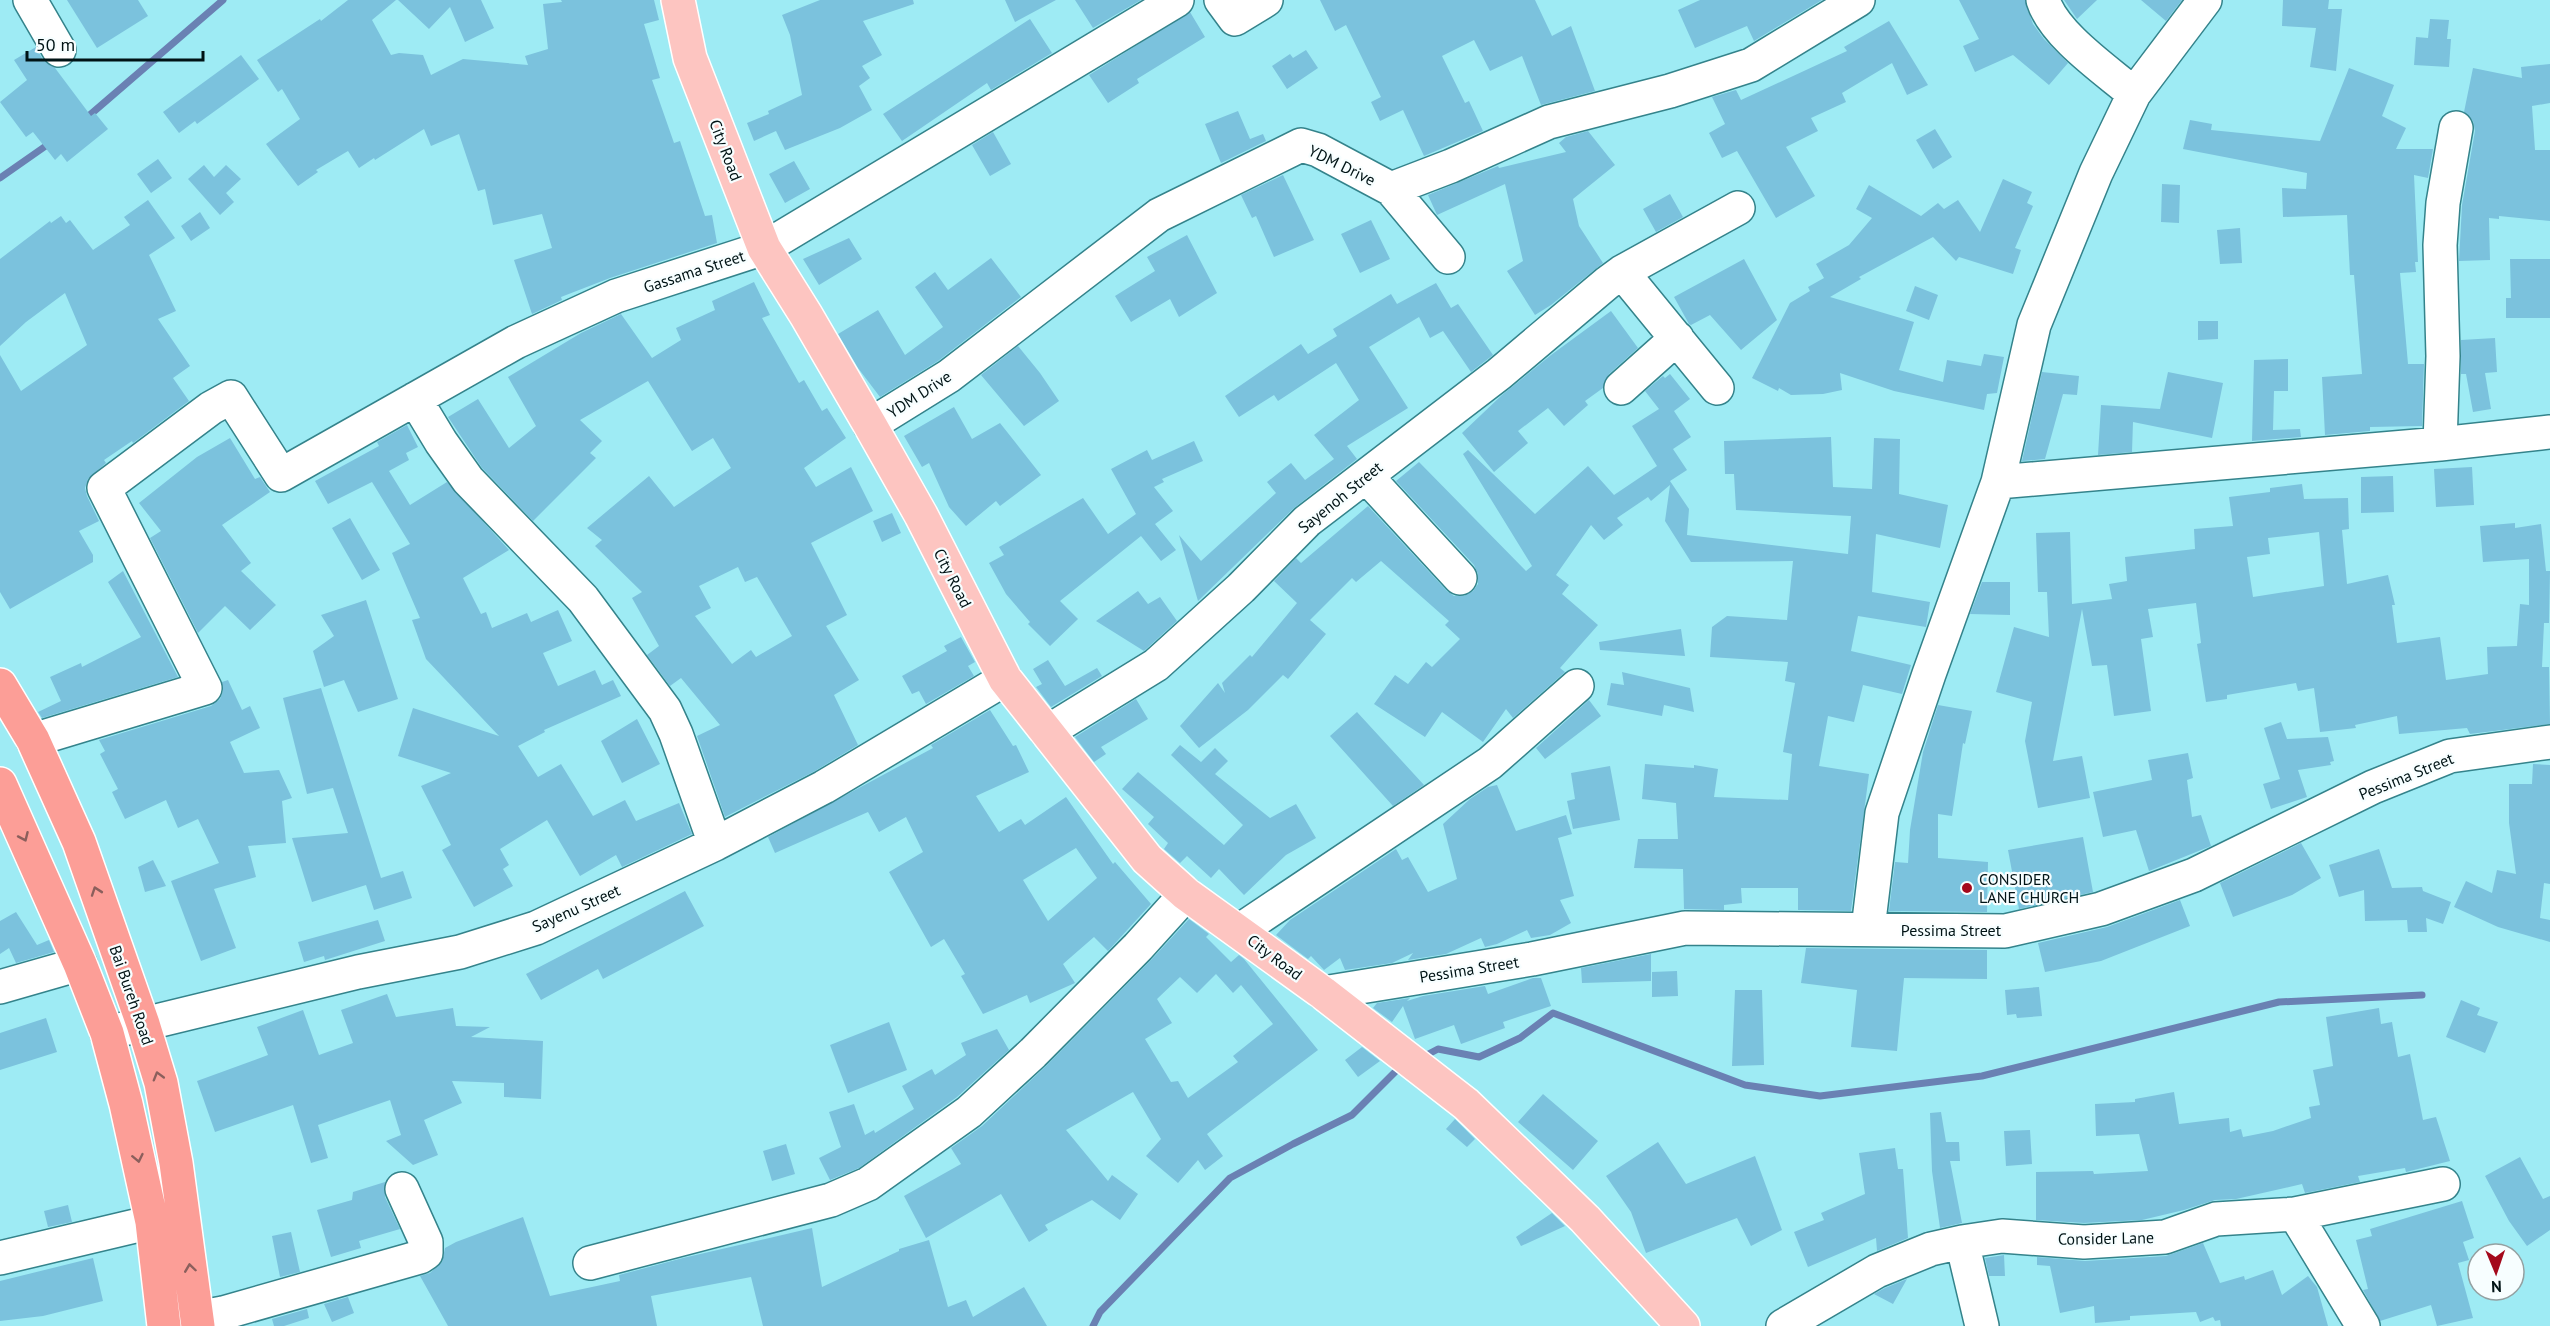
<svg xmlns="http://www.w3.org/2000/svg" width="2550" height="1326" viewBox="0 0 2550 1326" font-family="'PT Sans',sans-serif">
<rect width="100%" height="100%" fill="#9eebf4"/>
<g fill="none" stroke-linecap="round" stroke-linejoin="round">
<path stroke="#6a81b3" stroke-width="7" d="M84 120 223 0
M0 178 50 143
M1421 1058 1438 1049 1479 1057 1520 1038 1553 1013 1745 1085 1820 1096 1982 1076 2279 1002 2422 995
M1093 1326 1100 1312 1230 1178 1293 1144 1352 1115 1396 1071 1403 1067"/>
</g>
<path fill="#7bc2dd" fill-rule="evenodd" d="M67 0H138L148 16 97 48Z
M348 0H396L372 20 391 55 399 53 423 55 431 75 463 59 528 65 525 56 548 49 543 4 562 2 561 0H654L659 20 644 24 660 78 652 80 674 143 680 141 705 216 712 215 717 243 610 278 561 297 562 300 532 314 514 260 552 248 542 214 493 225 485 189 478 191 459 134 431 146 424 129 375 160 374 158 359 168 348 151 316 170 318 172 298 186 266 144 300 119 282 89 278 92 257 60 320 19 321 21Z
M398 0H481L494 28 465 42 450 7 429 29Z
M820 0H913L914 4 863 21 882 55 862 66 870 78 859 86 872 110 840 128 785 150 776 131 754 141 747 123 769 114 768 111 802 95 790 35 782 15Z
M1005 0H1056L1015 22Z
M1075 0H1141L1093 28Z
M1320 0H1535L1552 36 1571 26 1595 91 1541 105 1522 56 1490 71 1474 40 1442 56 1465 103 1469 101 1483 131 1424 156 1403 110 1380 121 1371 102 1381 97 1346 25 1335 31Z
M1700 0H1822L1754 41 1747 26 1695 48 1678 10Z
M1959 0H2025L2033 24 2044 39 2068 63 2049 85 2013 55 1975 72 1963 46 1979 39Z
M2064 0H2097L2077 19Z
M2141 0H2182L2166 21Z
M2283 0H2329L2328 9H2342L2336 71 2310 67 2316 28 2282 26Z
M1190 12 1205 37 1137 79 1139 83 1108 103 1089 75Z
M1030 19 1052 53 991 90 987 83 902 141 883 114Z
M2430 19 2449 20 2447 39H2451L2449 67 2414 65 2416 37 2428 38Z
M1889 21 1928 85 1907 95 1892 63 1842 93 1846 102 1811 118 1818 131 1786 147 1815 196 1776 218 1737 151 1722 158 1709 133 1725 124 1712 97 1736 90 1741 100 1847 51 1844 47Z
M36 47 43 60 55 68 91 116 95 113 108 129 67 162 61 154 55 160 33 132 26 137 0 102 27 80 14 60Z
M1306 50 1318 68 1287 89 1272 66 1290 54 1293 58Z
M241 55 259 79 197 124 195 121 179 133 163 112Z
M2550 64V103L2532 106 2535 150H2550V221L2499 216V219L2489 218 2490 260 2459 261 2462 205 2475 131 2473 121 2464 112 2473 68 2522 78 2521 67Z
M2349 68 2394 85 2382 116 2406 128 2396 149H2433L2428 178 2414 175 2418 262H2415L2416 272 2400 273 2408 364H2424L2422 426 2370 427V431L2325 435 2322 377 2362 374 2354 275H2350L2347 215 2283 217 2282 188 2306 189 2307 173 2183 149 2190 120 2212 124 2211 130 2320 141Z
M1238 111 1250 139 1263 134 1266 141 1221 163 1205 124Z
M1935 129 1952 157 1933 169 1916 140Z
M1588 131 1615 165 1573 199 1579 226 1603 263 1551 305 1535 315 1507 271 1523 261 1505 184 1437 215 1428 195 1498 166 1499 168 1566 152 1559 143 1566 137Z
M993 132 1011 164 990 176 972 145Z
M158 159 172 178 151 193 137 174Z
M794 161 810 189 785 203 769 174Z
M204 165 214 177 226 165 241 179 226 193 234 202 220 215 188 179Z
M1283 175 1314 240 1274 257 1256 216 1252 218 1241 195Z
M2003 179 2032 192 2027 203 2033 206 2015 248 2021 250 2013 274 1959 257 1956 261 1933 237 1859 277 1861 279 1830 297 1914 322 1899 370 1943 382 1947 360 1981 366 1984 354 2004 357 1997 393 1987 394 1984 410 1894 391 1840 373 1842 390 1823 394 1791 395 1779 388 1778 391 1752 378 1790 303 1810 291 1808 287 1824 278 1816 264 1849 245 1872 218 1856 209 1869 185 1921 216 1938 203 1944 209 1958 200 1980 232Z
M2162 184 2180 185 2179 223 2161 222Z
M1670 194 1683 217 1656 232 1643 209Z
M148 200 175 238 149 255 176 311 158 319 190 366 173 378 189 401 133 443 132 441 104 460 106 463 88 479 85 488 87 496 99 521 79 531 93 555V562L10 609 0 592V355L21 391 87 345 65 293 26 322 0 346V259L50 221 51 223 61 216 66 223 70 220 93 250 130 225 124 217Z
M200 212 210 228 191 241 181 226Z
M1371 220 1390 259 1360 273 1341 234Z
M2240 228 2242 263 2220 264 2217 230Z
M1187 235 1217 293 1179 317 1170 299 1131 322 1115 296 1155 271 1147 257Z
M849 238 862 259 819 285 803 259Z
M991 258 1021 297 938 361 880 397 858 368 838 334 878 310 905 355 943 327 915 287 935 272 948 290Z
M1744 259 1777 320 1741 350 1710 315 1691 325 1689 324 1674 297Z
M2510 259H2550V318H2506V298H2511Z
M754 282 770 315 762 318 799 383 804 380 822 411 827 408 846 438 804 468 816 487 851 467 873 511 811 543 847 615 826 626 859 680 834 695 858 745 815 771 725 817 697 736 720 725 681 678 670 686 647 655 659 646 632 598 642 592 595 546 602 540 587 528 649 476 674 507 731 468 713 438 692 451 648 381 580 420 602 441 590 453 596 458 533 521 482 468 448 417 478 399 509 448 536 426 508 377 581 333 621 314 652 358 681 340 676 328 715 310 712 301ZM738 567 745 582 757 577 792 636 756 657 751 650 732 664 695 616 711 608 699 586Z
M1436 283 1451 308 1458 304 1493 355 1471 372 1443 331 1430 338 1419 317 1369 347 1408 408 1347 446 1357 459 1294 508 1198 601 1179 535 1201 561 1276 493 1267 482 1291 463 1305 480 1334 459 1314 435 1359 400 1336 363 1278 401 1274 395 1239 417 1225 396 1301 344 1308 354 1337 336 1333 329 1391 294 1397 304Z
M1915 286 1938 295 1929 320 1906 311Z
M1611 311 1638 348 1609 374 1603 388 1585 401 1588 405 1564 426 1548 408 1518 431 1528 443 1494 472 1462 433 1502 395 1551 355Z
M2198 321H2218V339L2198 340Z
M2495 338 2497 372 2485 373 2491 409 2473 412 2466 374H2461V340Z
M1018 346 1040 373 1059 401 1024 426 981 375Z
M2288 359V391H2274L2273 430 2300 429 2301 437 2252 441 2254 360Z
M2042 372 2079 376 2077 395 2063 394 2045 459 2022 461Z
M2168 372 2223 383 2212 438 2133 422 2132 452 2098 455 2101 405 2160 409Z
M1670 374 1690 399 1674 411 1691 437 1673 449 1687 470 1670 481 1689 509 1687 535 1848 554 1851 516 1736 510 1734 474H1725L1724 441 1831 437 1833 487 1872 489 1874 438 1900 439 1899 494 1948 505 1940 548 1876 534 1872 592 1930 602 1926 627 1858 616 1851 651 1911 665 1902 694 1863 685 1854 722 1828 716 1819 766 1869 774 1851 911 1798 910V888H1741L1742 903 1724 905V910L1684 909 1683 869 1634 868 1638 839H1678L1676 803 1642 799 1645 764 1694 768V765L1718 769 1714 797 1788 800 1792 754 1783 752 1795 683 1785 681 1788 662 1710 657 1712 627 1727 616 1787 620 1793 561 1691 562 1665 521 1670 485 1651 501 1648 497 1617 518 1623 525 1604 540 1591 525 1556 575 1569 585 1562 594 1598 625 1560 668 1565 672 1513 718 1506 709 1483 742 1442 712 1425 737 1374 704 1395 675 1408 684 1426 662 1432 667 1460 639 1445 625 1449 621 1381 561 1356 582 1352 578 1310 620 1326 634 1288 679 1283 675 1248 710 1199 748 1180 726 1218 683 1225 693 1222 683 1250 655 1252 657 1297 603 1274 581 1296 558 1301 563 1368 506 1447 591 1454 596H1464L1473 591 1478 584V574L1474 565 1396 481 1419 462 1526 571 1532 566 1463 454 1468 450 1535 514 1588 466 1614 495 1657 466 1632 426 1659 409 1645 391 1663 376 1665 378Z
M954 407 972 439 1000 423 1041 475 1000 506 996 501 966 526 949 507 929 463 922 467 904 436Z
M407 425 418 447 406 453 409 460 389 471 410 505 447 482 509 550 463 578 481 614 486 612 492 628 527 613 531 622 558 610 572 641 543 653 558 686 595 670 602 685 613 680 621 696 544 730 545 732 518 746 538 777 561 764 593 816 625 800 636 821 679 803 692 834 622 867 616 855 580 876 547 820 500 849 509 865 503 869 513 886 474 907 442 850 451 845 421 786 451 773 398 756 413 708 499 736 426 659 412 620 420 618 392 553 410 544 372 482 328 504 315 481 379 446 377 442Z
M230 438 255 479 260 477 270 492 222 525 251 563 241 571 276 605 250 630 225 606 198 633 150 538 161 531 139 503 197 457Z
M1194 441 1203 461 1162 479 1164 482 1154 487 1173 511 1155 524 1176 550 1161 561 1141 536 1060 601 1078 619 1050 646 1028 624 1030 622 1006 594 989 563 1004 555 999 547 1083 498 1108 534 1136 514 1111 469 1147 450 1152 460Z
M2472 467 2474 505 2436 507 2434 469Z
M2393 476 2394 512 2361 513V477Z
M2302 484 2304 499 2348 498 2349 529 2342 530 2347 584 2388 575 2395 605H2392L2397 643 2440 637 2446 680 2488 674 2487 647 2517 646 2520 604 2529 605V559L2483 562 2480 526 2515 523V528L2541 524 2546 571H2550L2549 623H2544L2542 667H2549L2550 724 2470 734 2467 728 2399 734 2397 716 2355 725 2356 728 2320 732 2314 688 2298 691 2296 683 2227 695V699L2206 702 2197 644 2201 643 2196 603 2148 609 2153 637 2141 639 2151 711 2114 716 2107 665 2092 666 2082 609 2053 761 2082 756 2090 798 2038 808 2025 741 2032 702 1996 692 2014 627 2049 637 2047 592H2038L2036 533 2070 532 2072 604 2112 599 2109 584 2127 581 2125 557 2195 549 2194 529 2233 526 2229 497 2270 492V488ZM2319 532 2324 586 2253 597 2247 557 2270 554 2268 538Z
M892 513 901 533 882 542 873 521Z
M350 518 380 570 362 580 332 528Z
M123 571 178 677 42 718 38 712 61 701 50 677 81 663 82 667 141 637 108 582Z
M1982 582H2010V615L1970 614Z
M1138 591 1148 604 1160 597 1177 621 1144 651 1096 621Z
M366 600 398 699 358 712 344 680 324 687 313 651 334 636 321 615Z
M1681 629 1685 656 1600 650 1599 642Z
M961 637 975 662 968 666 974 676 926 704 919 691 912 694 902 676 947 651 944 646Z
M1048 660 1065 686 1097 668 1102 676 1051 707 1036 687 1042 684 1033 669Z
M1622 672 1690 688 1694 712 1664 705 1662 716 1607 705 1611 683 1624 685Z
M228 680 242 710 250 706 260 728 230 742 244 773 279 770 292 798 282 801 286 843 248 846 256 877 214 889 236 948 201 961 171 881 219 863 198 819 178 828 166 800 125 819 112 792 118 789 100 754 105 751 99 740 211 706 220 699 223 691 222 682Z
M321 688 381 878 403 871 412 898 374 910 366 885 312 902 292 838 348 833 333 788 307 794 283 698Z
M1136 699 1148 719 1101 747 1106 754 1094 762 1075 737Z
M1589 700 1601 716 1545 759 1536 748Z
M1938 705 1972 711 1965 744 1963 743 1952 816 1938 814V858L1988 862 1987 912 1889 911 1895 862 1908 863 1910 830 1923 752Z
M990 710 1013 746 1016 745 1029 772 976 796 999 832 1021 819 1025 825 1066 797 1113 864 1115 862 1151 904 1108 951 1094 937 1063 964 1075 983 1030 1003 1027 995 983 1014 961 976 965 974 944 939 931 947 889 872 923 852 906 817 879 832 868 812 775 853 768 837 933 748 931 745ZM1076 848 1097 878 1048 921 1023 880Z
M1357 712 1424 785 1393 806 1330 736Z
M637 719 660 764 622 783 601 741Z
M2281 722 2287 739 2328 737 2334 761 2330 762 2331 765 2298 770 2307 797 2271 809 2263 784 2280 779 2264 728Z
M1180 745 1201 762 1215 748 1228 761 1215 774 1270 818 1296 804 1316 838 1286 855 1244 895 1219 869 1211 878 1187 856 1180 863 1164 849 1168 843 1148 824 1154 817 1122 789 1138 772 1224 845 1243 825 1171 755Z
M2188 753 2193 778 2187 780 2192 817 2201 815 2211 846 2149 871 2136 830 2103 837 2093 792 2152 780 2148 760Z
M2533 764 2550 765V884L2544 883 2540 918 2550 920V942L2498 927 2454 907 2466 881 2492 893 2497 870 2516 874 2509 823V784H2532Z
M1610 766 1620 820 1573 829 1567 801 1575 799 1571 773Z
M1497 785 1516 831 1566 815 1572 834 1558 838 1574 896 1560 900 1571 923 1550 935 1531 938 1527 930 1497 944 1485 947 1481 938 1446 954 1408 960 1413 953 1392 963 1345 970 1340 958 1324 970 1311 956 1308 959 1276 935 1290 920 1396 849 1402 860 1408 857 1428 892 1457 879 1443 824 1470 799 1488 787Z
M2083 837 2093 892 2019 909 2008 850Z
M2301 843 2321 878 2292 895 2233 917 2220 883Z
M2379 849 2392 888 2422 887 2423 891 2451 902 2443 924 2426 918 2427 932H2408L2407 920 2365 921 2364 890 2339 897 2329 865Z
M153 860 166 886 145 892 138 867Z
M685 891 704 926 603 979 598 969 541 1000 526 974Z
M2180 900 2190 926 2101 961 2045 972 2038 943 2107 927Z
M16 912 37 945 49 940 54 952 16 963 9 948 0 954V921Z
M1189 919 1209 934 1206 937 1231 962 1239 955 1244 959 1318 1050 1207 1134 1223 1156 1205 1170 1198 1160 1178 1183 1146 1156 1161 1139 1133 1092 1066 1130 1108 1181 1112 1175 1138 1194 1120 1220 1092 1200 1045 1225 1048 1230 1029 1242 1001 1194 926 1238 904 1196 961 1164 951 1148 982 1126 1046 1066 1151 960ZM1216 974 1233 993 1241 985 1273 1024 1233 1056 1238 1062 1188 1098 1178 1081 1171 1082 1145 1039 1172 1023 1157 999 1180 977 1197 993Z
M378 920 385 941 325 960 324 956 304 962 298 942Z
M1806 948 1987 950V979L1904 978 1897 1051 1851 1047 1857 990 1801 983Z
M1651 954V981L1582 983 1581 968Z
M1677 971 1678 996 1652 997V972Z
M1533 978H1541L1551 1006 1503 1022 1505 1028 1461 1044 1454 1025 1415 1039 1403 1006 1392 1022 1373 1008 1377 1003 1410 998 1407 1001 1423 996 1485 986 1488 994Z
M2039 987 2042 1016 2017 1018 2016 1014 2007 1015 2005 990Z
M1735 990H1762L1764 1065 1732 1066Z
M387 994 396 1017 453 1008 456 1026 490 1027 471 1037 543 1041 541 1099 504 1097V1083L452 1081 462 1103 424 1120 438 1155 413 1165 386 1141 401 1135 390 1100 318 1125 328 1158 311 1163 293 1105 215 1132 197 1081 268 1055 257 1027 303 1010 319 1055 353 1043 341 1010Z
M2461 1000 2480 1008 2477 1015 2498 1022 2485 1053 2446 1037Z
M2379 1008 2381 1024 2392 1022 2398 1057 2410 1054 2423 1120 2436 1117 2450 1161 2406 1172 2405 1168 2358 1176 2360 1182 2305 1193 2302 1184 2236 1199 2215 1200 2184 1210 2142 1220 2084 1223 2036 1220V1172L2093 1171 2094 1174 2148 1171 2139 1134 2096 1136 2095 1104 2135 1102V1099L2174 1092 2179 1124 2229 1118 2230 1132 2241 1129 2243 1137 2273 1131 2311 1118 2309 1107 2320 1105 2313 1070 2333 1066 2326 1017Z
M46 1018 57 1052 0 1070V1033Z
M889 1022 907 1070 848 1093 830 1045Z
M997 1029 1009 1050 957 1097 859 1168 830 1180 819 1158 841 1147 829 1112 854 1104 865 1135 874 1130 875 1133 914 1109 902 1086 932 1069 935 1075 966 1055 961 1043Z
M1362 1047 1380 1061 1358 1077 1345 1060Z
M1543 1094 1598 1141 1573 1170 1518 1122Z
M1941 1112 1946 1142H1959L1960 1161H1950L1962 1223 1940 1228 1932 1171 1930 1113Z
M1455 1119 1475 1139 1467 1147 1446 1129Z
M2030 1130 2032 1164 2006 1166 2004 1131Z
M1658 1142 1686 1184 1755 1156 1782 1230 1751 1246 1737 1218 1646 1253 1631 1212 1606 1176Z
M786 1144 795 1174 772 1181 763 1151Z
M1895 1148 1898 1169H1903L1908 1238 1877 1251 1876 1238 1808 1267 1794 1232 1824 1220 1821 1213 1865 1194 1859 1153Z
M2520 1157 2543 1199 2550 1196V1230L2527 1246 2509 1221 2485 1176Z
M385 1182V1197L400 1229 359 1241 361 1248 331 1257 317 1210 352 1200 353 1192Z
M2462 1201 2474 1238 2463 1242 2469 1260 2458 1263 2473 1318 2437 1326 2431 1305 2380 1321 2363 1290 2368 1289 2356 1240 2372 1236 2370 1229Z
M68 1205 72 1222 48 1227 44 1211Z
M1552 1213 1565 1226 1521 1246 1516 1237Z
M523 1217 550 1296 620 1281 619 1275 683 1258 812 1228 822 1287 899 1251V1249L929 1240 948 1307 966 1300 973 1317 1024 1287 1047 1326H763L751 1277 651 1296 657 1326H448L420 1276 430 1273 442 1262 445 1248 456 1242Z
M291 1232 300 1272 280 1277 272 1236Z
M2203 1243 2220 1283 2244 1276 2245 1280 2273 1270 2282 1295 2308 1276 2317 1287 2328 1326H2221L2220 1320 2215 1321 2213 1317 2200 1322 2196 1312 2130 1316V1320L2095 1323 2094 1306 2060 1313 2050 1266 2037 1265V1257L2085 1261 2166 1256Z
M2004 1255 2005 1276H1989L1985 1258Z
M93 1258 103 1301 43 1316 0 1321V1281Z
M1907 1279 1893 1304 1874 1294 1885 1288Z
M348 1297 354 1313 332 1322 324 1304Z
M307 1309 309 1318 284 1326H274L272 1319Z"/>
<g fill="none" stroke-linecap="round" stroke-linejoin="round">
<defs>
<path id="minor" d="M30 0 59 50
M1221 0 1235 19 1266 0
M2043 0C2054 35 2106 70 2134 94
M1391 189 1448 257
M1622 272 1717 388
M1621 388 1677 338
M415 399 441 442 468 480 583 599 665 710 676 734 715 844
M870 425 949 376 1159 215 1301 145 1318 150 1391 189 1451 166 1549 122 1670 91 1751 65 1858 0
M2440 444 2443 356 2440 245 2443 203 2456 128
M1366 476 1460 578
M1998 482 2440 444 2550 432
M1047 732 1156 665 1241 588 1307 521 1499 374 1607 283 1622 272 1738 208
M33 740 205 688 104 488 211 408 231 397 281 475 516 342 616 296 764 248 1177 0
M1868 929 1882 813 1929 674 1998 482 2034 325 2096 173 2134 94 2205 0
M1239 931 1490 763 1577 686
M0 987 80 964
M1323 993 1532 959 1685 928 2005 931 2101 909 2194 875 2373 787 2450 756 2550 742
M107 1033 358 972 460 952 536 928 715 844 824 787 1005 679
M2295 1214 2363 1326
M1962 1242 1982 1326
M0 1258 152 1222
M590 1263 831 1200 868 1184 969 1112 1033 1053 1138 947 1186 894
M168 1323 223 1313 420 1257 426 1253V1242L402 1189
M1783 1326 1877 1271 1931 1249 1962 1242 2002 1236 2084 1242 2165 1237 2216 1219 2295 1214 2443 1184"/>
<path id="major" d="M678 0 690 58 764 248 806 315 870 425 921 515 1005 679 1147 859 1186 894 1323 993 1466 1104 1585 1219 1683 1326"/>
<path id="highway" d="M0 685 33 740 79 842 143 1024 161 1083 176 1163 198 1326
M0 784 80 964 107 1033 126 1104 152 1222 164 1326"/>
</defs>
<use href="#minor" stroke="#34838b" stroke-width="36"/>
<use href="#major" stroke="#fff" stroke-width="36"/>
<use href="#highway" stroke="#fff" stroke-width="36"/>
<use href="#minor" stroke="#fff" stroke-width="33"/>
<use href="#major" stroke="#fdc5c1" stroke-width="33"/>
<use href="#highway" stroke="#fc9e97" stroke-width="33"/>
</g>
<defs><path id="oneway-chevron" d="M-2-3.5L2.5 0L-2 3.5" fill="none" stroke-width="1.6" stroke-linecap="round" stroke-linejoin="round" transform="scale(1.5)"/></defs>
<g stroke="#8b5f5c">
<use href="#oneway-chevron" transform="translate(24 837) rotate(66)"/>
<use href="#oneway-chevron" transform="translate(96 891) rotate(-109)"/>
<use href="#oneway-chevron" transform="translate(158 1076) rotate(-106)"/>
<use href="#oneway-chevron" transform="translate(138 1158) rotate(78)"/>
<use href="#oneway-chevron" transform="translate(190 1268) rotate(-98)"/>
</g>
<circle fill="#a4091c" stroke="#f7feff" stroke-width="2" cx="1967" cy="888" r="6"/>
<g text-anchor="middle" dominant-baseline="central" stroke-width="4.5" stroke-linejoin="round" paint-order="stroke">
<g font-size="16" fill="#001315" stroke="#f7feff">
<text transform="translate(726 150) rotate(69)">City Road</text>
<text transform="translate(1342 165) rotate(26)">YDM Drive</text>
<text transform="translate(694 271) rotate(-18)">Gassama Street</text>
<text transform="translate(919 394) rotate(-33)">YDM Drive</text>
<text transform="translate(1340 497) rotate(-39)">Sayenoh Street</text>
<text transform="translate(953 578) rotate(63)">City Road</text>
<text transform="translate(2406 776) rotate(-22)">Pessima Street</text>
<text transform="translate(576 908) rotate(-24)">Sayenu Street</text>
<text x="1951" y="930">Pessima Street</text>
<text transform="translate(1275 957) rotate(37)">City Road</text>
<text transform="translate(1469 969) rotate(-9)">Pessima Street</text>
<text transform="translate(132 995) rotate(71)">Bai Bureh Road</text>
<text transform="translate(2106 1238) rotate(-1)">Consider Lane</text>
</g>
<g font-size="16" fill="#001315" stroke="#f7feff" text-anchor="start">
<text x="1979" y="879">CONSIDER<tspan x="1979" dy="18">LANE CHURCH</tspan></text>
</g>
</g>
<g transform="translate(2496 1272) rotate(178)"><circle r="28" fill="#f7feff" stroke="#94a0a1" stroke-width="1.5"/>
<path d="M0-4.5L10 22L0 15L-10 22Z" fill="#a4091c"/>
<text y="-9" font-size="16" font-weight="bold" text-anchor="middle" fill="#001315">N</text>
</g>
<path d="M27 51v9h176v-9" fill="none" stroke="#001315" stroke-width="3"/>
<text x="36" y="51" font-size="18" fill="#001315" stroke="#f7feff" stroke-width="4.5" paint-order="stroke">50 m</text>
</svg>
